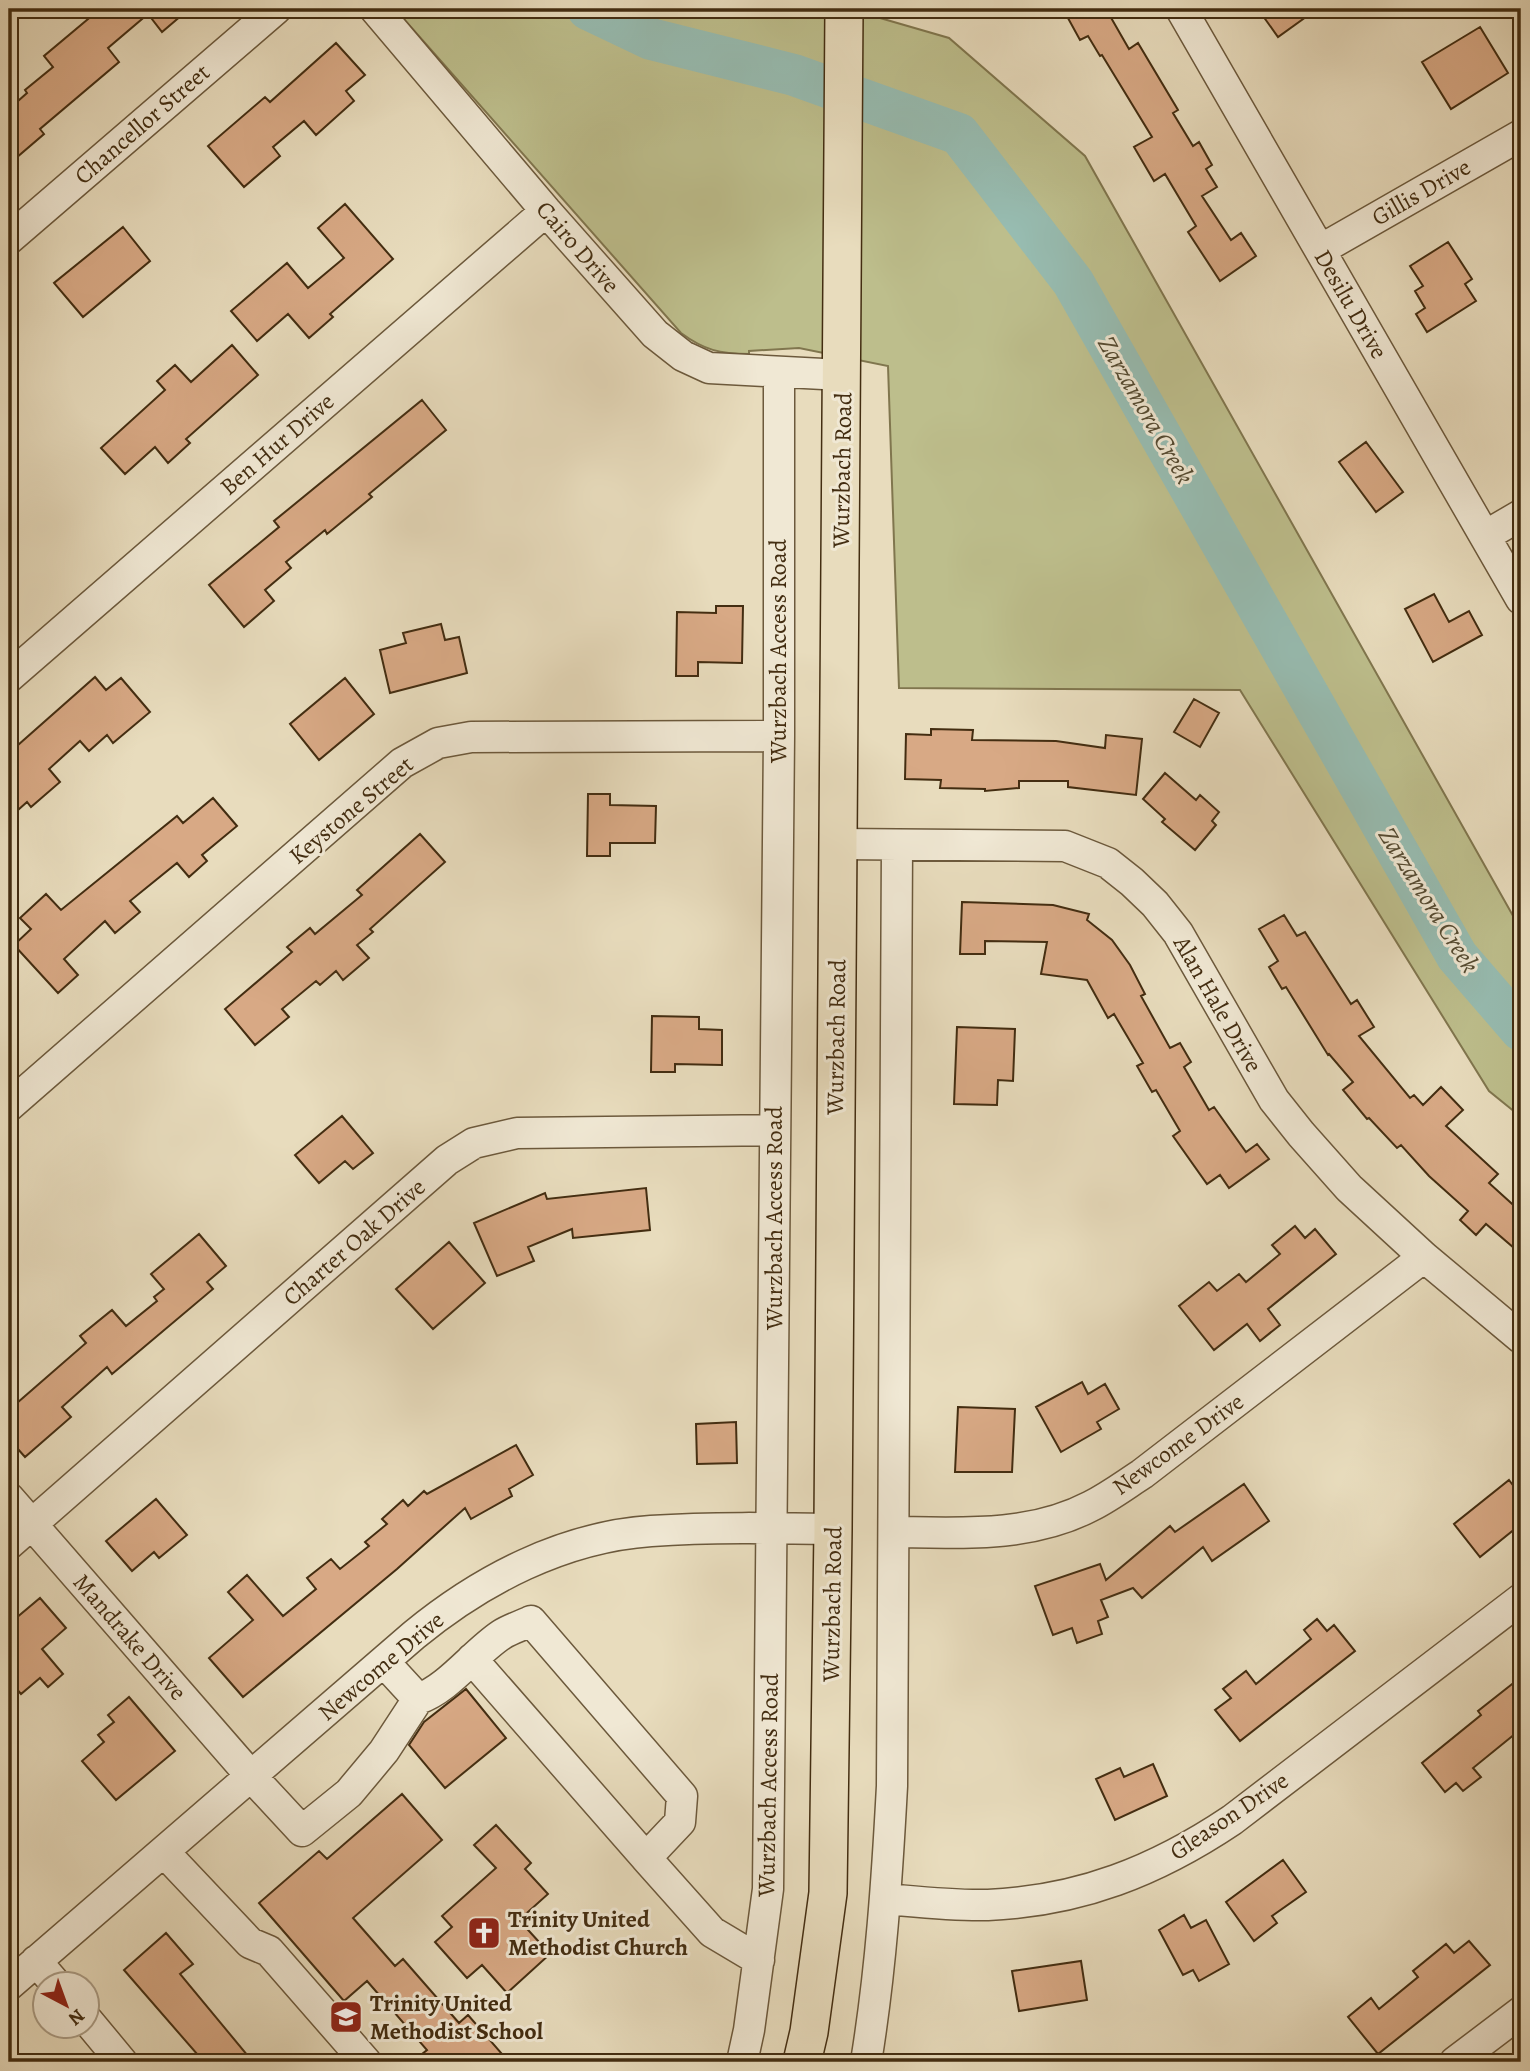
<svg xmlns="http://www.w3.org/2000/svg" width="1530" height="2071" viewBox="0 0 1530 2071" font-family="Alegreya,serif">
<rect width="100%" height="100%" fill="#e8dcbd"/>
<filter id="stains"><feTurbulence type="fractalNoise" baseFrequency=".00286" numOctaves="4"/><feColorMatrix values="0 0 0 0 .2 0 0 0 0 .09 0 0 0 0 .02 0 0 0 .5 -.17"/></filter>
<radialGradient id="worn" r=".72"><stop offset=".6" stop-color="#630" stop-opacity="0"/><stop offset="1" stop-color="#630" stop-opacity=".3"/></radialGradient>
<path fill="#bdbe8c" stroke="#80764e" stroke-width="2" d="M395 9H849L949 38 1085 156 1521 930V1117L1489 1091 1240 690 899 688 888 366 799 348 749 351V354C720 354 704 350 681 333Z"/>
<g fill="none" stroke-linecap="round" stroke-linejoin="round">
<path stroke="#97bcb1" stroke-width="42" d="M588 9 651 39 794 75 959 134 1073 282 1457 956 1521 1030"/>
</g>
<path fill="#d8a985" stroke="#432d11" stroke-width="2" d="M100 9H189L162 32 148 14 108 48 119 62 40 129 44 134 9 164V109L27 93 25 90 53 67 44 56Z
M1063 9H1106L1129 49 1138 43 1178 110 1173 113 1193 146 1199 142 1212 165 1206 169 1217 187 1202 196 1231 240 1241 233 1256 256 1220 281 1188 232 1196 226 1165 174 1154 181 1134 147 1152 137 1102 55 1100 56 1088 36 1080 40Z
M1258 9H1317L1278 37Z
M1480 27 1508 73 1451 109 1422 62Z
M336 43 365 75 346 91 354 101 316 135 304 121 273 147 280 156 244 187 208 146 265 97 270 102Z
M345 204 393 259 330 314 333 317 309 338 288 314 257 341 231 311 287 263 308 288 344 258 318 228Z
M123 227 150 261 83 317 54 283Z
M1448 242 1472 279 1465 284 1476 301 1427 332 1416 314 1425 308 1415 291 1423 286 1410 266Z
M232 345 258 375 186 439 190 443 168 463 155 447 125 474 101 448 165 390 157 381 175 365 191 382Z
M422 400 446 430 369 494 372 497 327 534 325 530 286 562 291 568 265 590 274 601 244 627 209 585 279 527 274 521Z
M1366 442 1403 492 1376 512 1339 462Z
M1434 594 1449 622 1469 611 1482 635 1433 662 1405 609Z
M716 606H743L742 663 698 662V676H676L677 612 716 613Z
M441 624 445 640 459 637 467 673 390 693 380 650 406 643 403 633Z
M95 677 106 690 121 678 150 712 113 743 107 735 89 751 80 741 49 769 60 782 31 807 27 802 9 818V753Z
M345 678 374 714 319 760 290 724Z
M1194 699 1219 713 1200 747 1174 732Z
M931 729 973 730 972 740 1056 741 1105 748 1106 735 1142 739 1136 795 1068 787V781H1019V788L985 791V789L940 788 941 780 905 779 906 734 931 735Z
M1165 773 1196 800 1200 795 1219 812 1212 821 1216 825 1195 850 1162 822 1165 819 1143 799Z
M588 794H610V805L656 806 655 843H610V856H587Z
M213 798 237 826 202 855 207 861 189 877 177 863 130 901 140 912 115 933 105 921 64 959 78 975 58 993 14 945 31 929 20 918 46 894 61 910 177 816 183 823Z
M420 834 445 862 370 929 373 932 357 945 369 958 343 980 336 971 320 985 316 981 282 1009 289 1017 255 1045 225 1009 292 952 287 947 310 928 315 934 362 895 357 890Z
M962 902 1053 905 1089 914 1087 920 1112 940 1130 965 1145 994 1141 996 1170 1048 1180 1043 1191 1062 1184 1067 1209 1110 1214 1107 1246 1152 1257 1144 1269 1159 1229 1188 1220 1175 1207 1184 1173 1136 1180 1131 1156 1090 1152 1092 1137 1066 1143 1063 1114 1014 1108 1018 1087 980 1041 974 1047 942 985 941V954H960Z
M1284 915 1297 936 1305 932 1351 1004 1357 1000 1374 1027 1359 1036 1410 1098 1414 1095 1423 1105 1441 1087 1463 1110 1446 1126 1498 1174 1489 1183 1521 1212V1254L1486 1224 1476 1235 1460 1220 1468 1211 1429 1176 1401 1145 1397 1148 1369 1118 1367 1119 1343 1090 1353 1082 1329 1054 1328 1055 1286 987 1282 989 1269 967 1278 961 1259 929Z
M652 1016 699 1017V1029L722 1030V1065L675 1064V1072H651Z
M957 1027 1015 1029 1013 1081 998 1080 997 1105 954 1104Z
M342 1116 373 1153 353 1169 345 1161 319 1183 295 1155Z
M646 1188 650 1230 573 1238 572 1229 528 1247 534 1261 497 1276 474 1223 545 1193 547 1199Z
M1295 1226 1305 1238 1315 1229 1336 1254 1268 1309 1280 1325 1260 1341 1247 1324 1214 1350 1179 1306 1209 1282 1217 1291 1239 1274 1246 1282 1280 1254 1272 1245Z
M199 1234 226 1266 207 1282 213 1289 112 1374 107 1367 62 1407 71 1417 25 1457 9 1439V1410L86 1343 80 1336 112 1310 126 1326 157 1301 154 1297 164 1289 151 1274Z
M449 1242 485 1283 433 1329 396 1289Z
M1082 1382 1088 1394 1105 1384 1119 1409 1097 1422 1101 1429 1061 1452 1036 1407Z
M958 1407 1015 1409 1012 1472H955Z
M736 1422 737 1463 697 1464 696 1424Z
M516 1445 533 1475 509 1489 512 1496 471 1519 465 1508 397 1569 243 1697 209 1658 253 1620 228 1592 247 1575 283 1616 316 1589 307 1578 331 1559 340 1569 369 1546 365 1542 387 1524 382 1519 403 1500 408 1506 424 1491 427 1494Z
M1509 1480 1521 1496V1524L1480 1557 1454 1524Z
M1244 1484 1269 1521 1212 1561 1203 1547 1142 1598 1133 1588 1101 1600 1108 1617 1098 1621 1102 1634 1077 1643 1072 1628 1053 1635 1035 1586 1100 1564 1106 1580 1170 1526 1175 1532Z
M156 1499 187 1535 159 1558 154 1552 132 1571 106 1541Z
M40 1598 66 1628 42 1649 63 1674 48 1687 40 1678 21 1694 9 1680V1624Z
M1317 1619 1327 1631 1334 1625 1355 1651 1240 1741 1215 1710 1231 1698 1223 1689 1246 1671 1256 1684 1311 1639 1304 1630Z
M1521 1677V1729L1473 1768 1481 1777 1463 1791 1456 1783 1445 1792 1422 1763 1481 1715 1478 1711Z
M466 1689 506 1738 445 1788 409 1745 424 1722Z
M129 1697 175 1751 116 1800 82 1761 104 1742 98 1735 114 1722 108 1715Z
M1153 1764 1167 1796 1115 1820 1096 1779 1120 1768 1124 1777Z
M402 1794 442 1840 353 1918 395 1966 403 1959 459 2023 468 2015 509 2062H412L427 2050 367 1981 344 2001 259 1903 319 1851 327 1859Z
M496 1825 531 1863 525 1869 548 1894 519 1920 550 1954 507 1993 482 1965 467 1978 435 1942 452 1927 442 1916 496 1868 474 1845Z
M1283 1860 1306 1892 1272 1916 1277 1923 1254 1941 1226 1902Z
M1184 1915 1191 1928 1206 1920 1229 1964 1199 1981 1193 1970 1183 1975 1159 1930Z
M166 1933 193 1964 180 1974 253 2062H204L124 1970Z
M1469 1941 1490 1965 1378 2054 1348 2017 1371 1998 1379 2009 1418 1977 1413 1971 1446 1944 1454 1953Z
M1081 1961 1087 2000 1019 2011 1012 1971Z"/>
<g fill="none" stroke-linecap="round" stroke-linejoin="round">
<defs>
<path id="minor" d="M375 9 546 211 655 334 683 356 709 368 842 375
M1181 9 1521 599
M9 239 276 9
M1320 250 1521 135
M1485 536 1521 515
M9 677 546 211
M838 844 1065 846 1108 863 1132 882 1155 904 1178 933 1274 1100 1301 1134 1349 1188 1424 1257 1521 1338
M9 1106 402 763 438 743 471 737 779 736
M9 1498 251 1776 302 1831 349 1793 384 1751 418 1699
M894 1532C960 1533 1030 1538 1091 1506 1109 1497 1125 1485 1142 1474L1424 1257
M9 1544 447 1160 474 1143 517 1133 775 1130
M472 1659 646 1858
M384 1662 418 1699C448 1689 474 1653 501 1635 510 1629 521 1626 531 1621L682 1796 680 1822 646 1858 712 1932 759 1960
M164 1852 250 1943 269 1951 366 2062
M886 1899C920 1902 954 1906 988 1905 1080 1901 1156 1871 1232 1820L1521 1599
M36 1961 55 1983
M9 1985 414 1635C481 1580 563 1537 651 1531 711 1527 773 1528 833 1529
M88 2021 122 2062
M742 2062 749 2030 768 1889 779 736V372
M866 2062C881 1970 887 1879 892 1786L897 845
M1455 2062 1521 2012"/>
<path id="major" d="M802 2062 809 2032 828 1893 833 1529 844 9"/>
</defs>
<use href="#minor" stroke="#6c593c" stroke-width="33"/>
<use href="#major" stroke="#432d11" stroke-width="40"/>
<use href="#minor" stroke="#f0e8d4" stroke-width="30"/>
<use href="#major" stroke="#e8dcbd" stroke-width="37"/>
</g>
<defs>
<symbol id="church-square" viewBox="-11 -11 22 22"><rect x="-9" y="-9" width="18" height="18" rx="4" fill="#8f2418" stroke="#f0e8d4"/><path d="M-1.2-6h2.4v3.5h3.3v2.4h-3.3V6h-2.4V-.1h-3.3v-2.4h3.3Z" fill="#fff"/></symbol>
<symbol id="school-square" viewBox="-11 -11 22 22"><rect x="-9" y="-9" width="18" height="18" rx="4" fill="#8f2418" stroke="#f0e8d4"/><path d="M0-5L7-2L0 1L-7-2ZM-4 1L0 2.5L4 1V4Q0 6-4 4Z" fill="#fff"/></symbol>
</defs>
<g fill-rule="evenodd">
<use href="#church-square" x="465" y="1914" width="38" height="38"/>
<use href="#school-square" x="327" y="1998" width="38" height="38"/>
</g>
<g text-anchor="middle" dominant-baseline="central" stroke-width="6" stroke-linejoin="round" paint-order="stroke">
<g font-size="24" fill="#432d11" stroke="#f0e8d4">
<text transform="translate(142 124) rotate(-41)">Chancellor Street</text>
<text transform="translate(1421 192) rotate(-30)">Gillis Drive</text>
<text transform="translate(578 247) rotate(49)">Cairo Drive</text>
<text transform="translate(1351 304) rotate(60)">Desilu Drive</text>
<text transform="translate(277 444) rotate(-41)">Ben Hur Drive</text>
<text transform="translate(842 470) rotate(-89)">Wurzbach Road</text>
<text transform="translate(778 651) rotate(-90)">Wurzbach Access Road</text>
<text transform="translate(351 810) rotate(-40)">Keystone Street</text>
<text transform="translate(1218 1004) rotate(60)">Alan Hale Drive</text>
<text transform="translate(836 1037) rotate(-89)">Wurzbach Road</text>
<text transform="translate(774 1218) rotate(-90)">Wurzbach Access Road</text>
<text transform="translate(354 1242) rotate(-41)">Charter Oak Drive</text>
<text transform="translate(1178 1444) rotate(-36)">Newcome Drive</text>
<text transform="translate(832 1604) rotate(-89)">Wurzbach Road</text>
<text transform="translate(130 1637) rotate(49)">Mandrake Drive</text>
<text transform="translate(381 1666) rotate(-40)">Newcome Drive</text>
<text transform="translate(768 1785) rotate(-89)">Wurzbach Access Road</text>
<text transform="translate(1229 1816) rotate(-34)">Gleason Drive</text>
</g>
<g font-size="24" font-weight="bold" fill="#432d11" stroke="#f0e8d4" text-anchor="start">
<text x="508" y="1919">Trinity United<tspan x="508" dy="28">Methodist Church</tspan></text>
<text x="370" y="2003">Trinity United<tspan x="370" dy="28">Methodist School</tspan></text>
</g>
<g font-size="26" font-style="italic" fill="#544a31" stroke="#f0e8d4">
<text transform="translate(1146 410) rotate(60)">Zarzamora Creek</text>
<text transform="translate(1429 900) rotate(58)">Zarzamora Creek</text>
</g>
</g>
<rect width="1530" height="2071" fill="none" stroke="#e8dcbd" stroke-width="35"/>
<rect x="10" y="10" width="1509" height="2050" fill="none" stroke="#432d11" stroke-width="3.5"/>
<rect x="18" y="18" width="1495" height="2036" fill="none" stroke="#432d11" stroke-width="2"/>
<g transform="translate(66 2005) rotate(139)"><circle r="33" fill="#f0e8d4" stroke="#ab9d86" stroke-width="2"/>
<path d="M0-5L12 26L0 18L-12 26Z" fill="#8f2418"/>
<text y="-10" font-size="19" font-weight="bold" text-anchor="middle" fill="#432d11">N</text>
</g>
<rect width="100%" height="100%" filter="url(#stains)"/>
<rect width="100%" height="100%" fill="url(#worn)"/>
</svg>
